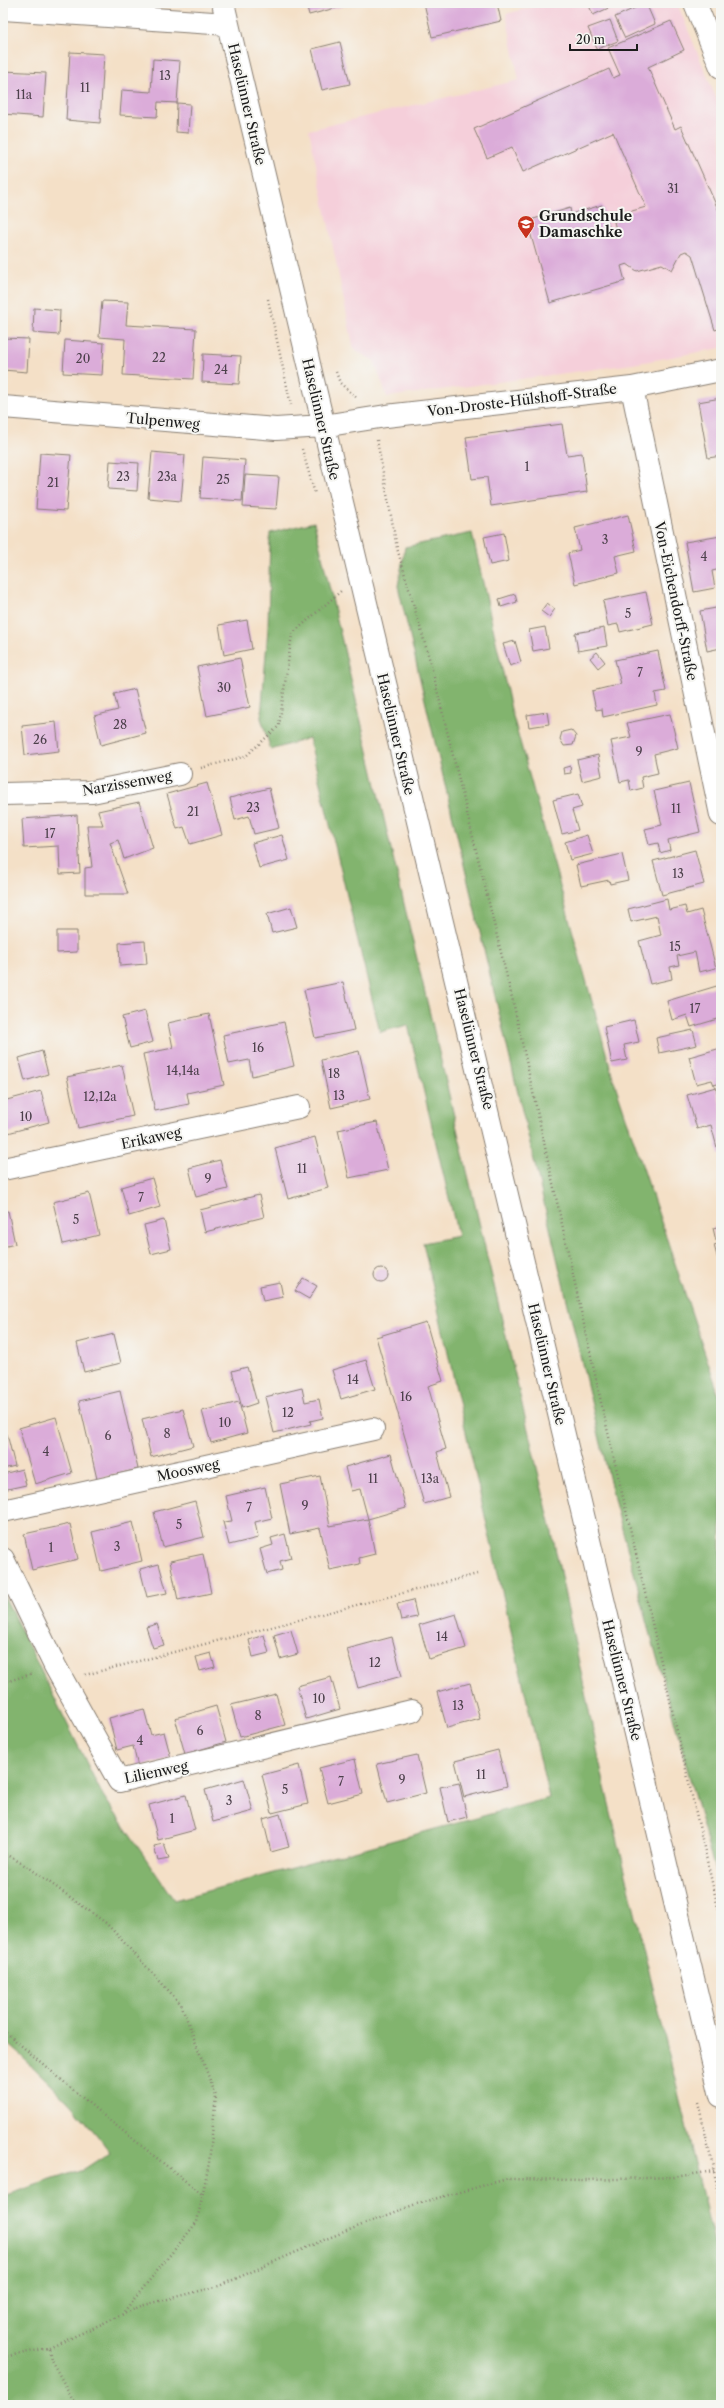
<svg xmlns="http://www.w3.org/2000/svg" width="724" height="2408" viewBox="0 0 724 2408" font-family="'Libre Caslon Text',serif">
<rect width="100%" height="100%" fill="#f6f6f2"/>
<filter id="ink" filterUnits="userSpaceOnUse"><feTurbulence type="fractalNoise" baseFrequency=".025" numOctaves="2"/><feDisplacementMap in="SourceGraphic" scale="8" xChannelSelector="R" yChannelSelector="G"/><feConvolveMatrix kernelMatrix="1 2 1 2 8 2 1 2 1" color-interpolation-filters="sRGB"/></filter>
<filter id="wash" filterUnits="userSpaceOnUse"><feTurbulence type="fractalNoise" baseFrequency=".012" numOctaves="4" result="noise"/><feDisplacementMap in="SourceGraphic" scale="16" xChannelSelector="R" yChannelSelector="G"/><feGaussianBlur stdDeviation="0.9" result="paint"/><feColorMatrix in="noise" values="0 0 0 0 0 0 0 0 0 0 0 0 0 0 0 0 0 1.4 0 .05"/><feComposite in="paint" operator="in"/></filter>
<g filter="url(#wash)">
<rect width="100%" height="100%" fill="#f4e0c7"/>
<path fill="#f5cfda" d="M547 3H677L721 110V348L633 364 387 397 374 361 354 350 309 130 519 80 506 14Z"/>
<path fill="#82b46e" stroke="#4f6845" d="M314 522 550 1523 604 1783 721 2272V2405H3V2196L84 2169 110 2152C79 2110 42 2074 3 2040V1594L102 1794 174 1900 549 1798 423 1243 458 1236 408 1025 380 1032 309 738 271 750 261 718 268 628 270 533Z
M472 533 511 709 614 1081 721 1401V1893L615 1503 398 586 405 547Z"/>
<g id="blocks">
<path fill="#dbacd9" d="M306 3H347V5L309 15Z
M424 3H497L501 21 432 37Z
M588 3H611L613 6 593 15Z
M646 3 655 24 625 38 615 17Z
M610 20 618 41 597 49 588 28Z
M671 21 684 50 648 67 675 129 681 126 721 216V328L715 330 692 255 686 251 681 253 672 270 662 264 637 271 627 264 621 266 625 281 550 303 527 221 570 208 571 214 602 205 611 234 617 233 614 222 618 215 646 207 613 132 523 172 512 147 487 158 474 129 609 69 613 78 620 75 608 48Z
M340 42 350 84 322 90 312 49Z
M70 52 104 54 100 123 66 120Z
M153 59 180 61 177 103 158 102 157 117 120 115 122 90 151 92Z
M3 71 46 73 43 117 3 114Z
M177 103 190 104 188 133 176 132Z
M102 301 128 302 126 325 196 329 193 379 123 375 125 339 99 337Z
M34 308 60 310 59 335 33 333Z
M3 338 29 339 27 372 3 370Z
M65 340 104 343 102 375 63 373Z
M203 354 241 356 239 384 202 382Z
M721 398V456L708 458 698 402Z
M562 424 567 455 582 453 587 492 491 506 487 477 472 479 466 437Z
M152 452 185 455 181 501 148 498Z
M40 453 71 455 66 511 36 509Z
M203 457 245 460 242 501 200 498Z
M110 461 139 463 137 491 108 489Z
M245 475 279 477 276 509 243 507Z
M628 515 636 551 615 556 619 573 575 584 568 553 580 550 575 528Z
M504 533 509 561 490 565 484 537Z
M721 536V569L712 571 715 588 694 592 685 542Z
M646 592 653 624 620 632 618 624 608 626 603 601Z
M515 594 517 602 501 607 499 599Z
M547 603 555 609 549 617 541 611Z
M721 607V648L707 651 700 611Z
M247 620 252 649 224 655 219 625Z
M545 627 549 648 533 651 529 630Z
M604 628 607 646 578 651 575 633Z
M515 641 521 662 510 666 503 644Z
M658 651 666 691 655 693 657 705 603 717 602 709 596 710 592 691 621 684 615 660Z
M597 652 605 662 598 668 590 658Z
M240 658 250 707 207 716 197 667Z
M135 689 146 733 101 745 94 716 118 710 114 694Z
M547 712 549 724 529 727 527 715Z
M670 714 678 748 654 754 658 773 641 777 643 788 631 791 629 780 620 782 611 741 631 737 627 723Z
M56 722 59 751 25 755 22 726Z
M571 730 576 736 573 745 564 746 560 739 562 732Z
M598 755 602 776 582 781 577 760Z
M570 766 571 773 564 774 563 768Z
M207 783 222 835 190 844 184 827 177 829 167 794Z
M689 783 700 832 668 840 670 850 660 853 658 843 649 845 645 829 662 825 654 791Z
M269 788 279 828 254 834 249 816 235 820 230 798Z
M578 794 582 807 572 810 578 830 562 834 553 800Z
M139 802 153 848 124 859 118 840 110 843 128 894H85V868L92 867 87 825H103L98 811Z
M77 815 80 873 60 874 59 846 24 848 22 819Z
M282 835 289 860 259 868 252 843Z
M587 835 593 854 570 860 565 842Z
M695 850 704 884 662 895 653 861Z
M622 854 628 880 610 884 609 880 581 886 576 865Z
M667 899 669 910 685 906 687 914 701 910 716 968 699 972 695 952 677 956 679 965 670 967 672 979 650 984 639 941 661 935 657 916 631 922 628 909Z
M291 907 297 927 272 933 267 914Z
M57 931H77V952L57 953Z
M145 941 147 964 120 966 119 943Z
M343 982 354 1030 315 1038 304 990Z
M720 985 721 1018 691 1027 687 1015 672 1020 667 1001Z
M145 1011 153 1042 130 1048 122 1017Z
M209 1014 224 1085 187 1093 189 1104 155 1111 143 1054 173 1048 168 1023Z
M634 1020 639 1042 624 1045 627 1060 612 1063 604 1027Z
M284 1022 294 1066 252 1076 249 1060 229 1064 223 1035Z
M693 1030 697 1045 659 1053 656 1038Z
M721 1048V1083L714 1085 712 1080 696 1084 689 1057Z
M42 1051 48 1074 25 1081 19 1058Z
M359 1051 370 1099 331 1108 321 1060Z
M122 1065 133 1116 78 1128 67 1077Z
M716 1087 721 1108V1154L719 1155 711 1125 697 1129 687 1095Z
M41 1091 49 1122 8 1133 3 1101Z
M377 1122 388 1170 349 1178 338 1130Z
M315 1137 328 1188 288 1199 275 1148Z
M220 1160 228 1189 196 1197 189 1168Z
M152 1178 160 1207 129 1216 121 1187Z
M89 1193 99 1235 63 1244 53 1202Z
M259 1195 264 1217 205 1232 200 1210Z
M8 1211 15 1244 3 1247V1212Z
M164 1220 171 1249 151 1254 144 1225Z
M721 1226V1240L716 1241 713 1228Z
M721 1243V1260H718L714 1245Z
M374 1275a7 7 0 1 1 14 0a7 7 0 1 1-14 0Z
M303 1278 317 1286 309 1299 295 1291Z
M280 1282 283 1297 263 1301 260 1286Z
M426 1322 443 1381 428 1386 446 1449 437 1452 449 1497 424 1504 376 1337Z
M114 1334 121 1363 84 1372 77 1343Z
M366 1360 375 1389 341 1399 332 1370Z
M247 1367 257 1403 242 1408 232 1371Z
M302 1388 305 1402 319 1399 323 1418 310 1421 311 1424 274 1433 265 1397Z
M120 1391 138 1469 97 1479 79 1401Z
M239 1402 247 1433 211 1443 202 1411Z
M183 1409 193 1446 151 1457 142 1419Z
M56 1417 72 1473 35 1484 19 1428Z
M7 1434 15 1466 3 1469V1435Z
M391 1454 406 1508 368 1519 360 1489 351 1491 345 1467Z
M22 1469 26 1485 3 1490V1474Z
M320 1476 330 1526 368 1519 375 1554 359 1558 360 1564 330 1570 320 1528 290 1534 280 1484Z
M265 1487 272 1518 255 1522 258 1538 229 1545 223 1522 232 1521 226 1496Z
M195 1501 204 1537 163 1547 154 1512Z
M133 1522 142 1561 101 1571 92 1532Z
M70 1524 78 1559 32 1570 24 1534Z
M285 1534 291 1558 280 1561 282 1570 267 1574 260 1549 273 1545 271 1538Z
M203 1554 211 1593 178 1600 170 1561Z
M159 1564 167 1593 147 1597 140 1569Z
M413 1600 417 1617 401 1620 397 1604Z
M456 1614 466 1648 429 1659 419 1625Z
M157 1624 164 1645 153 1648 146 1627Z
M291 1630 298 1654 280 1659 274 1635Z
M264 1635 269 1653 253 1657 249 1640Z
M392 1637 402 1676 358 1688 347 1649Z
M211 1653 215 1667 200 1671 196 1657Z
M331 1677 340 1709 306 1719 297 1686Z
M470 1683 480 1719 447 1728 437 1692Z
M276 1694 285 1725 240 1737 231 1705Z
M216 1706 226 1742 185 1754 175 1718Z
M144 1709 151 1735 164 1732 171 1758 138 1767 133 1746 117 1750 109 1718Z
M498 1750 507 1786 464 1797 455 1761Z
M417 1755 426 1793 387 1803 377 1764Z
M355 1759 363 1794 328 1803 319 1768Z
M299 1765 308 1804 272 1813 262 1775Z
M244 1779 253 1811 213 1822 205 1790Z
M459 1783 467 1817 448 1822 440 1787Z
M186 1795 195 1830 158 1840 149 1805Z
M280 1814 289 1847 271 1852 263 1819Z
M164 1844 169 1859 158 1861 154 1846Z"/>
</g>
</g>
<g filter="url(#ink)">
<use href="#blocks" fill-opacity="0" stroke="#887e72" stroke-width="1"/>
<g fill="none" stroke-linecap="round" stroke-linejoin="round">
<defs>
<path id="minor" d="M223 3C389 701 556 1398 721 2096
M695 3 721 67
M3 9 228 24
M632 388 721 815
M3 407 276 429 323 426 386 416 632 388 721 370
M3 794 92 792 180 774
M3 1169 299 1107
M3 1511 373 1429
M3 1559 55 1666 119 1781 412 1711"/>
</defs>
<use href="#minor" stroke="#887e72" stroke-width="24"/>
<path stroke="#887e72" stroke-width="2.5" stroke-dasharray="1 3" stroke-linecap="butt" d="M268 299 291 405
M336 372 340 383 356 397
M377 440 397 548 430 661 514 1006 603 1411 721 1921
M302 449 315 494
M201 768 246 756 279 726 292 634 341 591
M85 1675 477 1574
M3 1683 33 1673
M3 1852 31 1869 106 1923 181 2004 216 2096 209 2163 197 2222 122 2314
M3 2030 98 2111 203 2195
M698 2102 721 2202
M49 2348 141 2306 219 2286 326 2239 416 2204 507 2179 588 2180 674 2177 714 2171
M3 2357 49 2348 51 2360 76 2405"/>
<use href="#minor" stroke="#fff" stroke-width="22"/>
</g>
</g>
<defs>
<symbol id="school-pin" viewBox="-11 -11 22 30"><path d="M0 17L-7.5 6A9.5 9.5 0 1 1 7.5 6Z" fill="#c8321e" stroke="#f6f6f2"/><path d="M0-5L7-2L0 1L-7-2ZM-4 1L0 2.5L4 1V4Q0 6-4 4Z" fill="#fff"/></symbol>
</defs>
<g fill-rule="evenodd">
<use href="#school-pin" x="516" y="214" width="20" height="27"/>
</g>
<g text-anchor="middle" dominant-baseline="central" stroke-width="4" stroke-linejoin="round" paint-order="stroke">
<g font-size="12" fill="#4c404b">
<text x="165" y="75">13</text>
<text x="85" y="87">11</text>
<text x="24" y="94">11a</text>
<text x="673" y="188">31</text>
<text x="159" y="357">22</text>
<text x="83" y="358">20</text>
<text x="221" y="369">24</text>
<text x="527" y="466">1</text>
<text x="123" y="476">23</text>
<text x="167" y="476">23a</text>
<text x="223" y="479">25</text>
<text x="53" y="482">21</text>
<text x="605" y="539">3</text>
<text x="704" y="556">4</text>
<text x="628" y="613">5</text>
<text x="640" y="672">7</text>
<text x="224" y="687">30</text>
<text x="120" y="724">28</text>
<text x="40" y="739">26</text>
<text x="639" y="751">9</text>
<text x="253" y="807">23</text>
<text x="676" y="808">11</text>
<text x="193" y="811">21</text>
<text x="50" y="833">17</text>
<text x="678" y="873">13</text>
<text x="675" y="946">15</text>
<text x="695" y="1008">17</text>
<text x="258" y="1047">16</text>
<text x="183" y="1070">14,14a</text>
<text x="334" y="1073">18</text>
<text x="339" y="1095">13</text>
<text x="100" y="1096">12,12a</text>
<text x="26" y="1116">10</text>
<text x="302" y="1168">11</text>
<text x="208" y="1178">9</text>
<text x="141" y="1197">7</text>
<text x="76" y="1219">5</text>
<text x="353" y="1379">14</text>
<text x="406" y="1396">16</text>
<text x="288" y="1412">12</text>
<text x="225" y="1422">10</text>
<text x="167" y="1433">8</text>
<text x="108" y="1435">6</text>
<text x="46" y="1451">4</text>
<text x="373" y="1478">11</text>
<text x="430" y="1478">13a</text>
<text x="305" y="1505">9</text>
<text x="249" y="1507">7</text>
<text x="179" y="1524">5</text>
<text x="117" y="1546">3</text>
<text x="51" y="1547">1</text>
<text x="442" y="1636">14</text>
<text x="375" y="1662">12</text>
<text x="319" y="1698">10</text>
<text x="458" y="1705">13</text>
<text x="258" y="1715">8</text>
<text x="200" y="1730">6</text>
<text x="140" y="1740">4</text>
<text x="481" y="1774">11</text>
<text x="402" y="1779">9</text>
<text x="341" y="1781">7</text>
<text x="285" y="1789">5</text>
<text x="229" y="1800">3</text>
<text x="172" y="1818">1</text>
</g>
<g font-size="14" fill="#1c1c1c" stroke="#f6f6f2">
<text transform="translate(247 104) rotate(77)">Haselünner Straße</text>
<text transform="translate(522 400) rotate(-7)">Von-Droste-Hülshoff-Straße</text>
<text transform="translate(321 419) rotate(77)">Haselünner Straße</text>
<text transform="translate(163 421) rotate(5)">Tulpenweg</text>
<text transform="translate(676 601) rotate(78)">Von-Eichendorff-Straße</text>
<text transform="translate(396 734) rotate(77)">Haselünner Straße</text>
<text transform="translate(127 783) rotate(-10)">Narzissenweg</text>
<text transform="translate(474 1049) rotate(76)">Haselünner Straße</text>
<text transform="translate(151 1138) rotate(-12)">Erikaweg</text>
<text transform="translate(547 1364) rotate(77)">Haselünner Straße</text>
<text transform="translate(188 1470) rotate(-12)">Moosweg</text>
<text transform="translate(622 1680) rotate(76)">Haselünner Straße</text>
<text transform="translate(156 1772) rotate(-12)">Lilienweg</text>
</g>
<g font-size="14" font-weight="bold" fill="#1c1c1c" stroke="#f6f6f2" text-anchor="start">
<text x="539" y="216">Grundschule<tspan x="539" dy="16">Damaschke</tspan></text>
</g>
</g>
<rect width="724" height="2408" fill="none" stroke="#f6f6f2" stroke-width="16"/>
<path d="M570 44v6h67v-6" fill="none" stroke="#1c1c1c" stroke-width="2"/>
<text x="576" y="44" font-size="12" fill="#1c1c1c" stroke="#f6f6f2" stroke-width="3" paint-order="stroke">20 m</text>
</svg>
